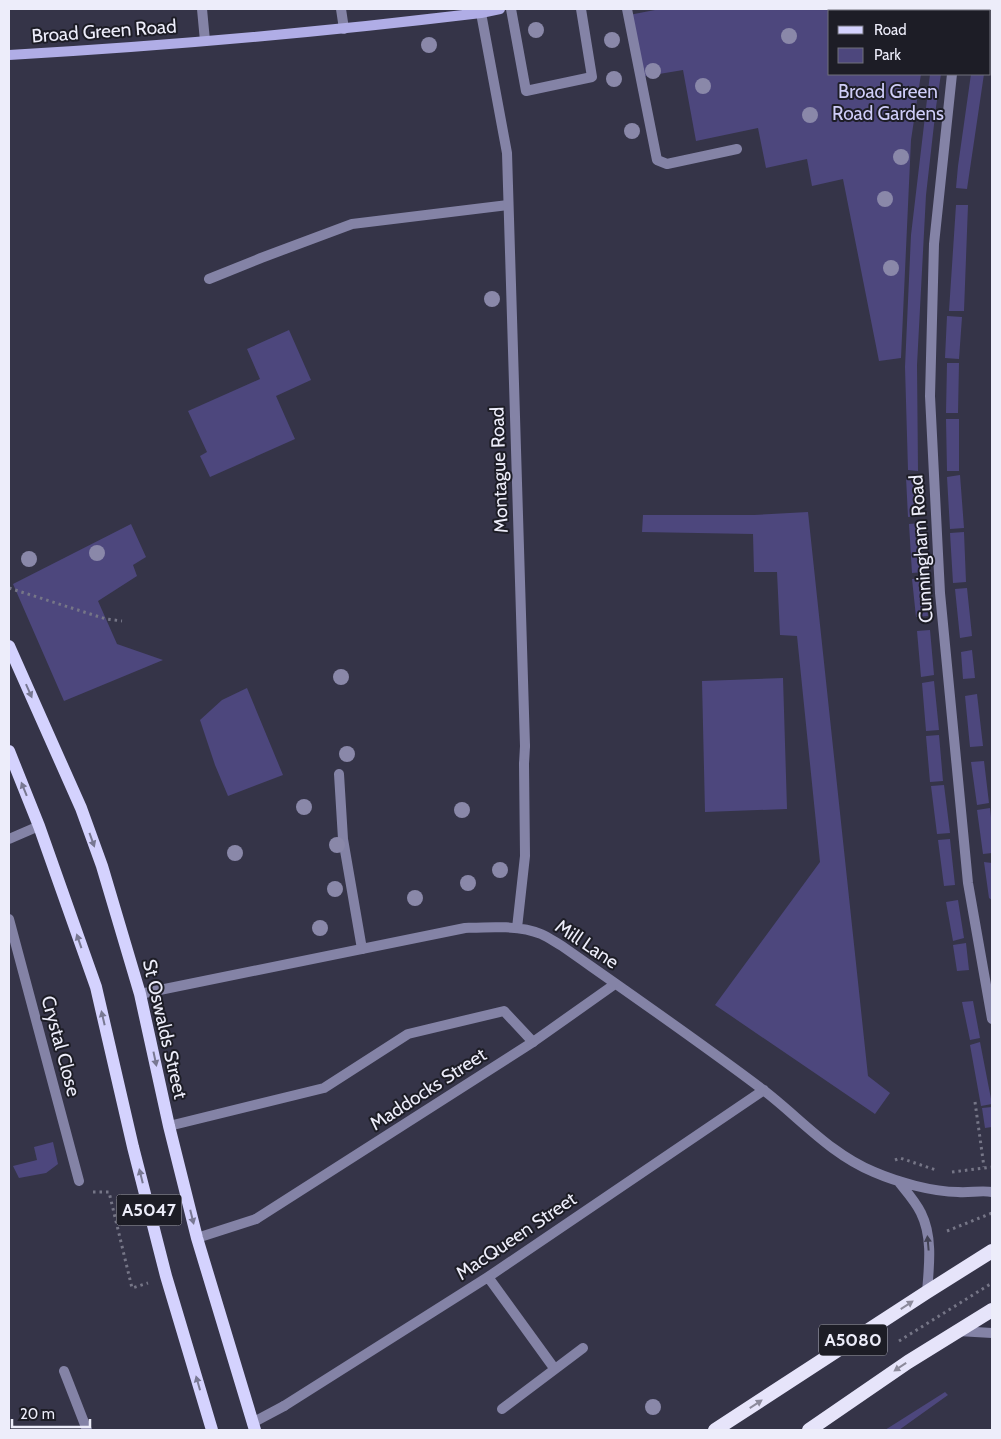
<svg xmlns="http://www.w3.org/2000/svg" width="1001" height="1439" viewBox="0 0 1001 1439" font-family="Cabin,sans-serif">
<rect width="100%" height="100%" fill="#353448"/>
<path fill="#4d477d" d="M660 9H930V11H830V74H921L911 140 901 358 879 361 843 179 812 186 807 159 766 168 758 128 696 141 683 70 641 77 629 15Z
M930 74H941L936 107 926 195 917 365 918 471 908 470 905 367 911 235Z
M971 74H984L967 189 956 188 958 166Z
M956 205H968L964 311H949Z
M947 316 962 317 959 359 945 358Z
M289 330 311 380 276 396 295 439 210 477 200 456 207 452 188 411 260 379 247 349Z
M947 363H959L958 413H946Z
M946 419H959V471H947Z
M960 475 964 528 950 529 947 477Z
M906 477H917L919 516 908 517Z
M808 512 868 1076 890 1093 875 1114 715 1005 820 862 797 636 780 635 777 572H754L753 534 642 532 643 515H754Z
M921 523 924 572 912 573 909 524Z
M131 524 146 557 133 565 137 576 98 601 117 644 163 660 64 701 13 584Z
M964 532 966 582 953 583 950 533Z
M924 578 928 616 916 617 912 579Z
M967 588 972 636 960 638 955 589Z
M930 630 934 675 921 677 917 631Z
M972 650 975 678 963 679 961 652Z
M783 678 787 809 705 812 702 681Z
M934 681 939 730 926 731 922 683Z
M247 688 283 775 228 796 215 765 200 720 222 700Z
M977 694 983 746 970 747 965 696Z
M939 735 943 781 930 782 926 736Z
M984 761 989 803 977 805 971 762Z
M944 785 950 833 937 834 931 786Z
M990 808 992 827V853L983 854 977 810Z
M950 839 955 885 944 886 938 840Z
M984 862 992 863V900L989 898Z
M958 900 964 938 953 941 946 902Z
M966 943 969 970 957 971 953 945Z
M973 1001 980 1038 970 1040 962 1002Z
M980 1042 992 1104 981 1106 970 1045Z
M992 1107V1127L985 1128 982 1108Z
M53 1142 58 1164 46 1173 19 1178 13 1166 37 1160 34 1147Z
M945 1392 948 1395 899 1430H885Z"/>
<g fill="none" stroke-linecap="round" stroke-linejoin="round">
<path stroke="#767687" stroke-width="3" stroke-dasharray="2.5 4" stroke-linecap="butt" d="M922 9 924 11
M9 588 106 619 122 621
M975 1102 984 1167
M895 1160 900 1158 936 1170
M952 1172 992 1167
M93 1192H109L132 1288 148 1283
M947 1231 992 1213
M899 1341 992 1283"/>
<path stroke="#8483a6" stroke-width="10" d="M511 9 526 91 592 77 581 9
M627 9 657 160 667 164 737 149
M209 279 261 258 352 224 508 205
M339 774 343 839 362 949
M169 1126 324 1088 408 1034 504 1011 533 1042"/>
<path stroke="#8483a6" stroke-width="10" d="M524 764 525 746
M197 1238 256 1219
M252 1423 284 1406"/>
<path stroke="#8483a6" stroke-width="10" d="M202 9 205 41
M341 9 344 29
M963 11V9
M481 13 507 153 525 746
M952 74 934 244 930 396 940 593 968 883 992 1019
M9 839 39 826
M9 919 79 1181
M517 928 525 856 524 764
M140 994 465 928C488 927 520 925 541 934 548 937 555 942 562 946 629 993 697 1040 762 1089 799 1117 830 1154 874 1172 897 1182 933 1192 958 1192 970 1193 981 1190 992 1192
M898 1181C906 1191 916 1202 921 1213 933 1237 929 1267 927 1292
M256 1219 533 1042 615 984
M488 1277 554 1368
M64 1371 87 1430
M284 1406 488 1277 764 1090
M502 1409 583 1348"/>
<path stroke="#8483a6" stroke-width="10" d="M958 1331 992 1333"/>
<path stroke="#b0ade6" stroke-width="10" d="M9 55C166 46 324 32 481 13L500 9"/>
<path stroke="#d4d2fe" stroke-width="12" d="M9 646 81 808 102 866 140 994 169 1126 197 1238 255 1430
M9 751 39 826 96 987 133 1147 166 1276 212 1430"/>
<path stroke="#e6e4fa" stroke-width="14" d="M715 1430 927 1292 992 1251
M809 1430 908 1362 992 1310"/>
</g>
<g fill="#8a88a9">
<circle cx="536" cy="30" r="8"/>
<circle cx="789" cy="36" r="8"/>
<circle cx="612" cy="40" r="8"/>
<circle cx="429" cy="45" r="8"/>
<circle cx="653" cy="71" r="8"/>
<circle cx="614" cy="79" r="8"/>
<circle cx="703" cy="86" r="8"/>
<circle cx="810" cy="115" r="8"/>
<circle cx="632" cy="131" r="8"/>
<circle cx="901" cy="157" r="8"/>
<circle cx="885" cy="199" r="8"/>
<circle cx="891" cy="268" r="8"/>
<circle cx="492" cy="299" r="8"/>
<circle cx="97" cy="553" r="8"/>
<circle cx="29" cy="559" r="8"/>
<circle cx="341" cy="677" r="8"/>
<circle cx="347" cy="754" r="8"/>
<circle cx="304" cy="807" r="8"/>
<circle cx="462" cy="810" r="8"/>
<circle cx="337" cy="845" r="8"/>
<circle cx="235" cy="853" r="8"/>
<circle cx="500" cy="870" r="8"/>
<circle cx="468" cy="883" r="8"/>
<circle cx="335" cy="889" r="8"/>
<circle cx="415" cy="898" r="8"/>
<circle cx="320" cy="928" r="8"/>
<circle cx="653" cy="1407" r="8"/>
</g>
<defs><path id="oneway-solid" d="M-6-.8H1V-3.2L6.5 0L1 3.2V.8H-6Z" transform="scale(1.25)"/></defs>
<g fill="#787892">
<use href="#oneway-solid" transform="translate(29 691) rotate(66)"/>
<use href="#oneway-solid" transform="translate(24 789) rotate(-112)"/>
<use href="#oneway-solid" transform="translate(92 840) rotate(70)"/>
<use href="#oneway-solid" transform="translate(79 941) rotate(-109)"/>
<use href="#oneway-solid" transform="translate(103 1018) rotate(-103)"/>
<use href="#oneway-solid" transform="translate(155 1059) rotate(78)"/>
<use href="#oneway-solid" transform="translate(141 1176) rotate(-104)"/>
<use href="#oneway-solid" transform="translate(192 1217) rotate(76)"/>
<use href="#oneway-solid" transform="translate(198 1383) rotate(-106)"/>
</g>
<use fill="#414153" href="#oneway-solid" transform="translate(928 1243) rotate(-95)"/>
<g fill="#8c8a9b">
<use href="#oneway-solid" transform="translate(907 1305) rotate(-33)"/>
<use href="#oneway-solid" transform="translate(900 1367) rotate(146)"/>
<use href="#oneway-solid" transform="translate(756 1404) rotate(-33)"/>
</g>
<g text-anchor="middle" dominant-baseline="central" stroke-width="4" stroke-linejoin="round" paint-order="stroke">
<g fill="#1d1d26" stroke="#afafba" stroke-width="1">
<rect x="116.5" y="1194.5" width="65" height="31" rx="4"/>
<rect x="819" y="1324.5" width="68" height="31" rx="4"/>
</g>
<g font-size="18" font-weight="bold" fill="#ededfa">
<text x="149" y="1210">A5047</text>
<text x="853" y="1340">A5080</text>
</g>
<g font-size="19" fill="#ededfa" stroke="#1d1d26">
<text transform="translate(104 31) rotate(-4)">Broad Green Road</text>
<text transform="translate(499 470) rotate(-92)">Montague Road</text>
<text transform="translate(921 549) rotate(-94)">Cunningham Road</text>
<text transform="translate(587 944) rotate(34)">Mill Lane</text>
<text transform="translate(165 1029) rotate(77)">St Oswalds Street</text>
<text transform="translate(61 1046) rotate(75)">Crystal Close</text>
<text transform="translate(428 1089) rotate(-33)">Maddocks Street</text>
<text transform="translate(516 1236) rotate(-34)">MacQueen Street</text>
</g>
<g font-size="19" fill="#cfcdf8" stroke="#1d1d26">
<text x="888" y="91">Broad Green<tspan x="888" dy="22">Road Gardens</tspan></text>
</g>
</g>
<rect width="1001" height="1439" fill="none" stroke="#ededfa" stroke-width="20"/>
<rect x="828" y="10" width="162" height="65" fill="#1d1d26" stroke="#70707b"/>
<rect x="838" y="26" width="25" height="8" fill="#d4d2fe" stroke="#70707b"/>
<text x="874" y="35" font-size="15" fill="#ededfa">Road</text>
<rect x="838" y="48" width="25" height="15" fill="#4d477d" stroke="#70707b"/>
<text x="874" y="60" font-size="15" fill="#ededfa">Park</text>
<path d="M12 1419v8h78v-8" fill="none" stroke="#ededfa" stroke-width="2.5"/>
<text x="20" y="1419" font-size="15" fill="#ededfa" stroke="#1d1d26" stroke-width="4" paint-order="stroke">20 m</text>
</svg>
